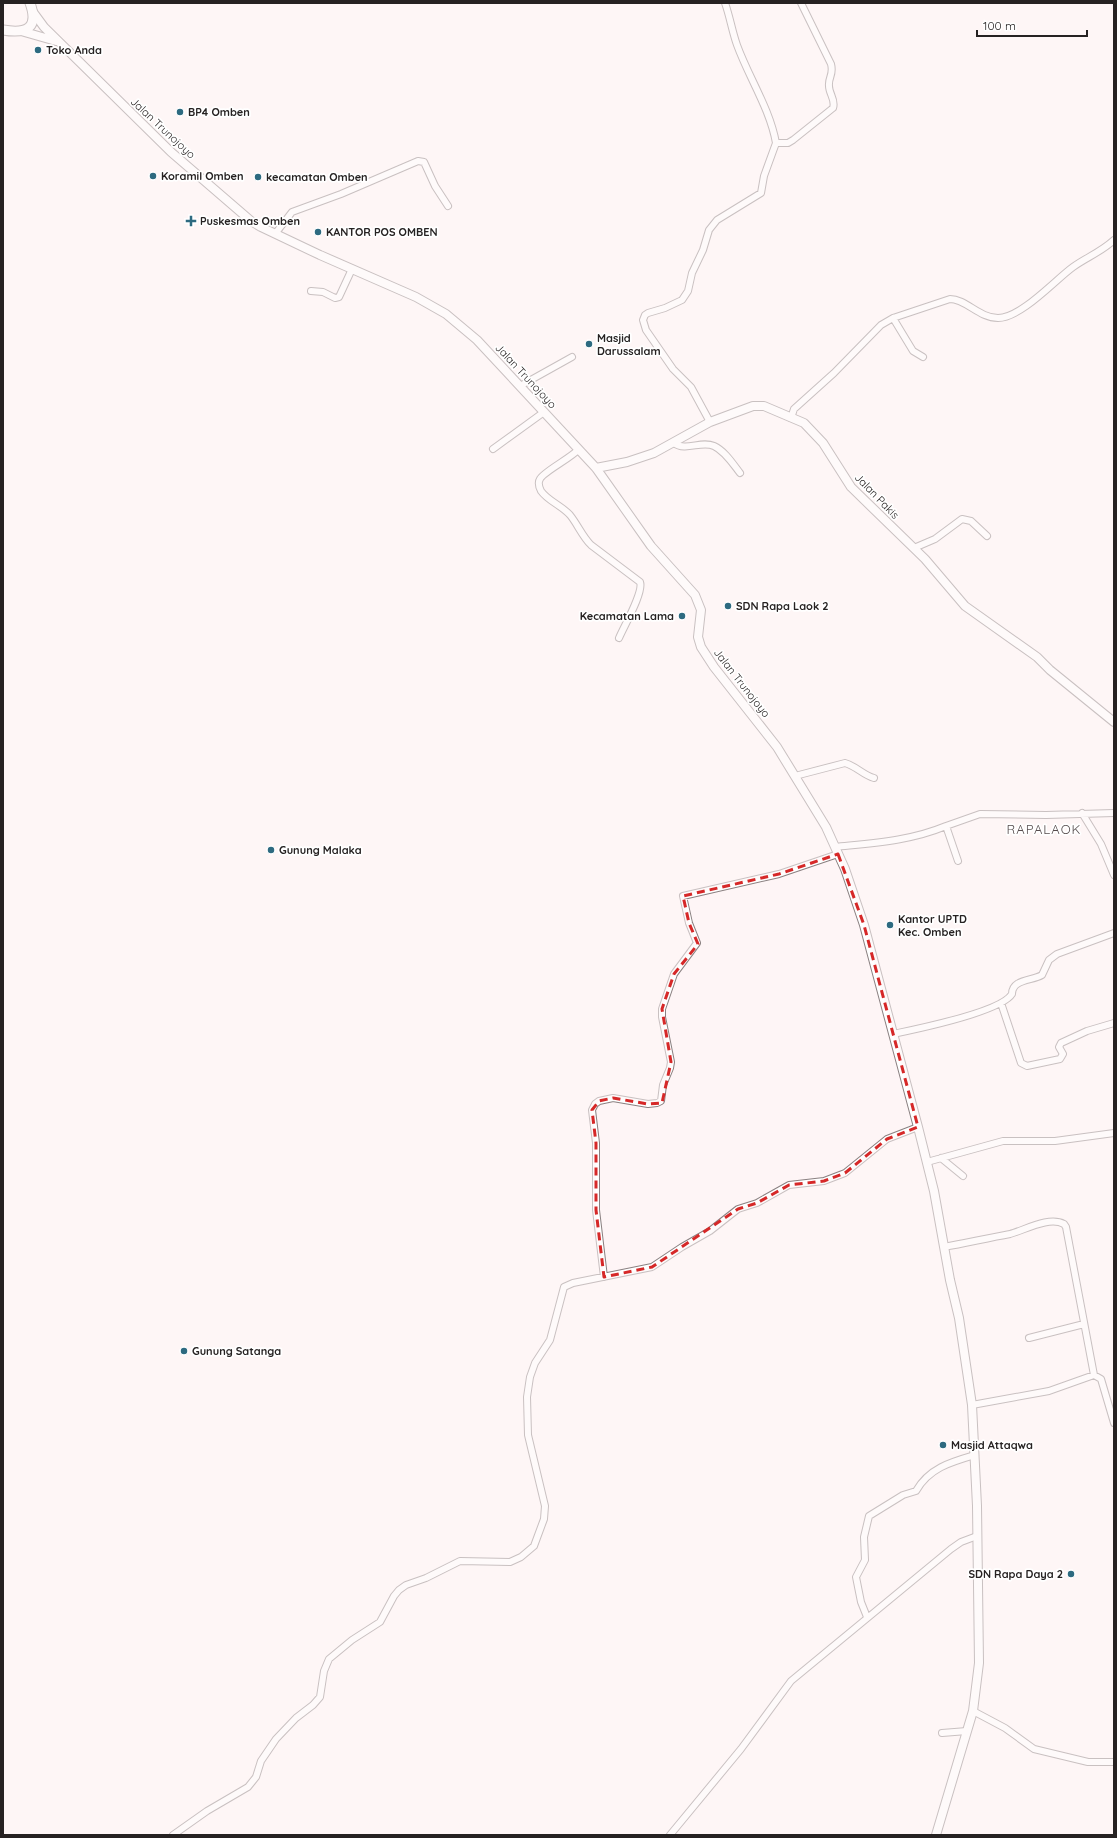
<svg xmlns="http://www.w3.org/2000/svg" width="1117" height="1838" viewBox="0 0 1117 1838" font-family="Quicksand,sans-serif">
<rect width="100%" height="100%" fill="#fef5f6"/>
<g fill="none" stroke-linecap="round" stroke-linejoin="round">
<defs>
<path id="street" d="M725 3C730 17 732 31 737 45 749 78 770 109 776 143
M275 234 292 212 341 194 418 161 424 162 435 186 448 206
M311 291 323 292 335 298 339 297 352 269
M893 318 913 351 923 357
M520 386 572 357
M791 418 794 409 834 373 881 325 893 318 950 299C966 299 979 318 998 318 1021 318 1055 280 1073 267 1087 257 1101 252 1114 240
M710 422 691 387 673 369 646 330 643 320 645 315 648 313 665 308 682 300 688 291 692 273 703 250 709 230 717 220 761 193 764 176 776 143H788L793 140 833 108C836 100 829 94 829 86 828 77 834 75 831 64L801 3
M674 443C686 452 701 440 714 446 725 451 733 464 740 473
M493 449 544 412
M579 449C571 458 543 472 540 479 538 482 539 487 541 491 548 501 561 505 570 515 578 525 582 536 591 545L640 582C644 592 624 626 619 638
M914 548 935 539 962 519 971 521 987 536
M795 776 845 763C856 766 863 775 874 778
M1082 813 1101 844 1114 875
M946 826 980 814 1046 815 1114 813
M835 847C873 843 910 841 946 826L958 861
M1001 1003 1021 1063 1027 1066 1060 1059 1063 1054 1059 1047 1061 1043 1087 1031 1114 1023
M893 1034C917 1029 1001 1012 1012 994 1012 979 1032 981 1042 975L1049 960 1057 954 1114 933
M941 1158 963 1176
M927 1162 1003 1141H1055L1114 1133
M944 1247C966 1243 988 1238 1010 1234 1025 1230 1049 1216 1064 1224L1066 1227 1094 1375
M604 1277 596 1210V1143L592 1110 595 1104 599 1101 613 1098 648 1104 657 1103 661 1101 663 1085 670 1068 671 1062 662 1017V1009L674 974 697 943 689 923 683 896 779 874 838 854
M1029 1338 1084 1324
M972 1405 1049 1391 1094 1375 1101 1379 1114 1423
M867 1617 861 1602 856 1577 865 1560 864 1537 869 1516 903 1495 916 1491C929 1468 951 1462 975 1455
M973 1711 1005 1728 1034 1749 1088 1762H1114
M942 1733 967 1731
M173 1835 207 1811 248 1787 256 1777 261 1761 276 1739 296 1718 313 1705 320 1697 324 1671 329 1659 352 1640 380 1622 394 1596 399 1590 406 1585 426 1578 460 1561 510 1562 521 1557 534 1546 544 1519 545 1506 528 1435 527 1397 530 1377 535 1363 550 1340 564 1287 573 1283 652 1267 682 1247 710 1231 738 1209 757 1203 789 1185 824 1181 845 1173 887 1139 918 1127
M670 1835 741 1749 791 1681 951 1549 961 1542 977 1536"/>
<path id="secondary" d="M33 12 44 27 171 152 251 221 261 227 320 255 416 297 446 314 477 340 596 468 651 546 695 595 701 610 698 637 701 647 714 667 777 747 826 827 845 869 864 925 918 1127 934 1191 950 1280 959 1318 972 1405 977 1506 979 1663 973 1711 936 1835
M21 31 56 41
M596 468 627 462 654 453 710 422 753 406H764L804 423 823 443 851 487 925 559 965 606 1037 657 1050 670 1114 722"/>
<path id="primary" d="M3 30C27 34 39 28 30 3"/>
</defs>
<use href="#street" stroke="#8a8081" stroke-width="8"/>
<use href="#secondary" stroke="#8a8081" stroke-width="10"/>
<use href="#primary" stroke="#8a8081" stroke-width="11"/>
<use href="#street" stroke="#fff" stroke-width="6"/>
<use href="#secondary" stroke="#fff" stroke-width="8"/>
<use href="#primary" stroke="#fff" stroke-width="9"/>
</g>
<path d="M0 0H1117V1838H0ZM838 854 864 925 918 1127 887 1139 845 1173 824 1181 789 1185 757 1203 738 1209 652 1267 604 1277 596 1210V1143L592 1110 599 1101 613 1098 648 1104 662 1103 671 1062 662 1009 674 974 698 944 689 923 683 896 779 874Z" fill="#fef5f6" fill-opacity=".55" fill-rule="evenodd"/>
<path fill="none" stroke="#d62828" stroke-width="3" stroke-dasharray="8 5" stroke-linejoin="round" d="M838 854 864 925 918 1127 887 1139 845 1173 824 1181 789 1185 757 1203 738 1209 652 1267 604 1277 596 1210V1143L592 1110 599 1101 613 1098 648 1104 662 1103 671 1062 662 1009 674 974 698 944 689 923 683 896 779 874Z"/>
<g fill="#2d6a80" stroke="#fff" stroke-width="1.5">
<circle cx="38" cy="50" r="4"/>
<circle cx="180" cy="112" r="4"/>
<circle cx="153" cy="176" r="4"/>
<circle cx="258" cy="177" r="4"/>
<path d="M189 215h4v4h4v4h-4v4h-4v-4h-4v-4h4z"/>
<circle cx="318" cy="232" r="4"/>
<circle cx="589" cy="344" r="4"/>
<circle cx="728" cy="606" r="4"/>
<circle cx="682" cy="616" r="4"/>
<circle cx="271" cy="850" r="4"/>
<circle cx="890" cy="925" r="4"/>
<circle cx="184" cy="1351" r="4"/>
<circle cx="943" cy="1445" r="4"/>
<circle cx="1071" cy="1574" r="4"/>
</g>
<g text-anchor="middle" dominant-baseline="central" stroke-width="3.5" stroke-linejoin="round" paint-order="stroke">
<g font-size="11" font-weight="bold" fill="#262222" stroke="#fff" text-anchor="start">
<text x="46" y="50">Toko Anda</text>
<text x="188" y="112">BP4 Omben</text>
<text x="161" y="176">Koramil Omben</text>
<text x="266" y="177">kecamatan Omben</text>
<text x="200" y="221">Puskesmas Omben</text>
<text x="326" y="232">KANTOR POS OMBEN</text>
<text x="597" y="338">Masjid<tspan x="597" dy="13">Darussalam</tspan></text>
<text x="736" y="606">SDN Rapa Laok 2</text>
<text x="674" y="616" text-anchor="end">Kecamatan Lama</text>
<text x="279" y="850">Gunung Malaka</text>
<text x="898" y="919">Kantor UPTD<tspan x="898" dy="13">Kec. Omben</tspan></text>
<text x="192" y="1351">Gunung Satanga</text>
<text x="951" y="1445">Masjid Attaqwa</text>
<text x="1063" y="1574" text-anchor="end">SDN Rapa Daya 2</text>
</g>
<g font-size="11" fill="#262222" stroke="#fff">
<text transform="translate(163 128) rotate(43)">Jalan Trunojoyo</text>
<text transform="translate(526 376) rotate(47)">Jalan Trunojoyo</text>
<text transform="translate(877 496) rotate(46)">Jalan Pakis</text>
<text transform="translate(742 683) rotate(52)">Jalan Trunojoyo</text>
</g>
<g font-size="13" letter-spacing="1" fill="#564d4e" stroke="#fff">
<text x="1044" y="829">RAPALAOK</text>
</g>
</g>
<rect width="1117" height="1838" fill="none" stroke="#262222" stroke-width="8"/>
<path d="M977 30v6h110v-6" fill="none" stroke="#262222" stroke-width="2"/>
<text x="983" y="30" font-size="12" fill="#262222" stroke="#ffffff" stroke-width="3" paint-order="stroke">100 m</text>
</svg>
